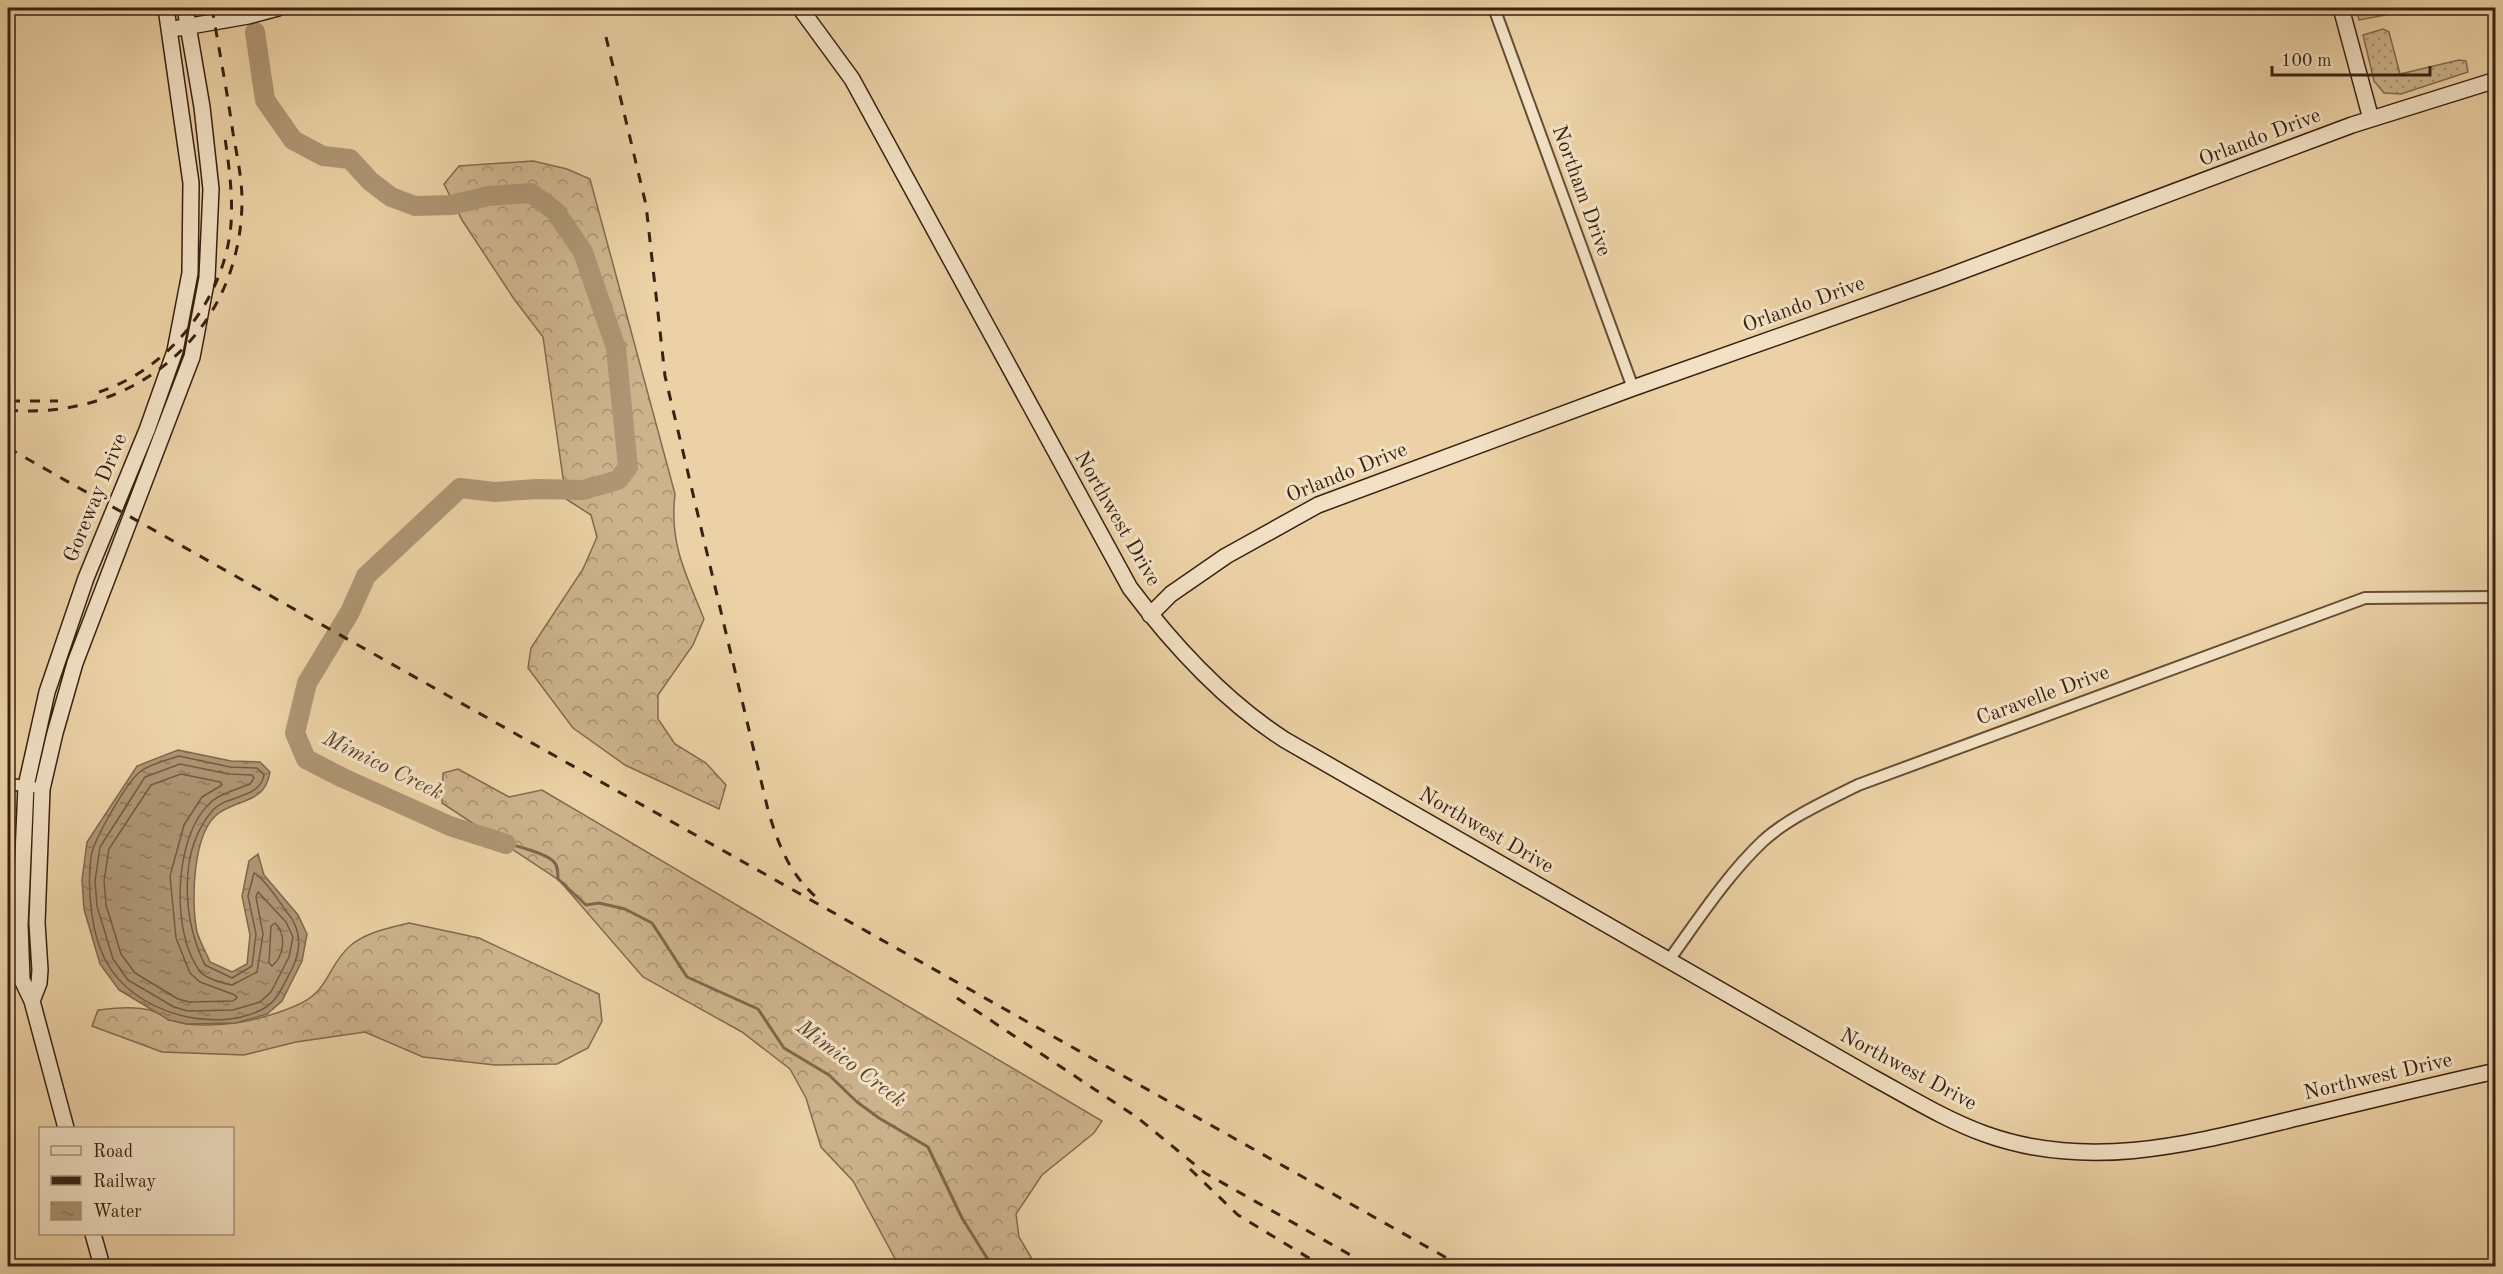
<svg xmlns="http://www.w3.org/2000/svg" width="2503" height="1274" viewBox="0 0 2503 1274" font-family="'Old Standard TT',serif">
<defs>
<pattern id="grass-dots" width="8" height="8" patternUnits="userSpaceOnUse" patternTransform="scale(1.5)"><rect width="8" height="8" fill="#cdb38c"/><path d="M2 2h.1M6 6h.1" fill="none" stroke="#a79171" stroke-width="1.8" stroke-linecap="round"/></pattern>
<pattern id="forest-crowns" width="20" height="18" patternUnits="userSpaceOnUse" patternTransform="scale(1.5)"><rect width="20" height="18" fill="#cdb38c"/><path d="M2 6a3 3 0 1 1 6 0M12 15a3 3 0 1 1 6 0" fill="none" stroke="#a79171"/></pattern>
<pattern id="water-ripples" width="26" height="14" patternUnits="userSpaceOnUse" patternTransform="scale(1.5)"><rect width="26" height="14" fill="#ae9573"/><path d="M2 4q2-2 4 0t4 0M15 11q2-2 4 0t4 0" fill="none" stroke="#8f795d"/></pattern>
</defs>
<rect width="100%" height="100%" fill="#ebd1a5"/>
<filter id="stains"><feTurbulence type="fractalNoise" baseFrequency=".00333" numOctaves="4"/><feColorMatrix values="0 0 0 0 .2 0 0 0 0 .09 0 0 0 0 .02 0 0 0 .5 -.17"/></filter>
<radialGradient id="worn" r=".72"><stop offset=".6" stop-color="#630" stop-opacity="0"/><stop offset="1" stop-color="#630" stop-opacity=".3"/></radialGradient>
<path fill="url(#grass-dots)" stroke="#836a4e" stroke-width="1.5" d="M2356 8H2384L2386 15 2359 20Z
M2383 29 2389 32 2400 74 2459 60 2466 61 2468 72 2401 94 2384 93 2374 81 2363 35Z"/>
<path fill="url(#forest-crowns)" stroke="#836a4e" stroke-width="1.5" d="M533 161 567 169 590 179 675 494C669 544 686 574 704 619L693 645 658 695V719L675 744 706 763 726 785 719 809 625 765 573 728 528 668 531 648 583 569 597 537 591 515 566 499 543 337 514 299 462 220 444 184 459 166Z
M458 769 509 797 542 790 1102 1121 1094 1133 1042 1175 1016 1214 1019 1237 1036 1266H899L853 1181 821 1147 806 1098 790 1069 742 1032 643 977 559 880 442 803 443 773Z
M409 923 479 938 599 994 602 1021 588 1048 557 1064 495 1065 423 1057 365 1032 296 1042 244 1055 162 1052 92 1026 98 1010C117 1008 135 1006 153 1011 165 1015 174 1023 187 1024 222 1028 263 1020 295 1006 331 991 326 967 350 946 366 932 390 928 409 923Z"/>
<path fill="url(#water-ripples)" stroke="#7f674c" stroke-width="1.5" d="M178 750 231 761 260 762 270 772C265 803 241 798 219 813 192 832 191 902 197 932 200 942 206 952 210 962L232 972 247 964 250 935 242 896 249 861 258 854 264 875 298 915 307 934 302 961 282 1001 267 1014 236 1023 187 1024 169 1020 119 990 100 964 84 909 82 880 87 842 137 766Z"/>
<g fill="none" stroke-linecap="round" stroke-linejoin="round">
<path stroke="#745b42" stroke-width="1.5" d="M179 756 230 767 257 768 264 775C260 799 226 795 213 810 177 851 183 920 205 965L232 978 252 966 256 934 248 896 254 873C265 879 278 900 286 911 302 929 302 948 292 969 284 983 278 1001 263 1009 213 1035 134 1012 107 963 91 935 87 888 91 857 93 841 127 781 141 771 150 764 168 760 179 756Z
M180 764 229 774 252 775 254 778 250 784C238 789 218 794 209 804 174 837 171 932 199 970 204 978 222 983 232 985L257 972 263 934 256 897 258 892 286 922 293 937 289 957 271 992 260 1002 233 1010 188 1011 174 1007 128 980 113 959 97 906 95 881 100 847 145 777Z
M181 774 220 782 222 785 202 797 184 825 170 876 176 938 190 973 200 982 235 995 237 998 233 1001 189 1002 178 999 135 973 121 954 106 905 104 881 109 849 151 785Z
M275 923C287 935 284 956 272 966L269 963 271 926Z"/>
<path stroke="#7f674c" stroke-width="3" d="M506 844C516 845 546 854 553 861 558 865 558 873 558 879L586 905 599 903 625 909 652 923 687 977 758 1009 784 1048 829 1075 857 1102 879 1118 928 1147 962 1218 992 1266"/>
<path stroke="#ae9573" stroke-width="20" d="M255 32 265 100 293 140 323 156 350 159 370 181 391 197 415 206 452 205 488 196 531 193 555 211 583 252 616 348 628 467 618 480 583 490 537 489 495 492 460 488 366 576 350 612 307 683 295 733 306 759 343 778 450 826 506 844"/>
<defs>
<path id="street" d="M1494 8 1633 388
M8 784 33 787
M1669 960C1698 920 1727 875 1763 841 1788 818 1828 800 1858 785L2365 598 2496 597"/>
<path id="secondary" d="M800 8 852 79 1130 588C1173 645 1224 701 1285 740L1872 1077C1909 1097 1946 1120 1985 1134 2090 1172 2194 1143 2297 1118 2363 1102 2429 1086 2496 1071
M2341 8 2371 119
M179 28 248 16 278 8
M1150 615 1171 594 1226 556 1318 505 1633 388 1941 279 2352 125 2496 80
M32 1001 39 983 40 970 37 923 42 789 55 733 75 663 192 357 207 278 211 189 202 107 185 8
M66 1128 32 1001 22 980 20 925 26 786 47 692 86 578 147 430 175 351 190 273 191 183 166 8
M93 1234 102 1266"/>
</defs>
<use href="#street" stroke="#664d36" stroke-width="14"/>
<use href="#secondary" stroke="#392111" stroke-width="18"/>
<use href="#street" stroke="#f2e1c4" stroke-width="10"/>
<use href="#secondary" stroke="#f2e1c4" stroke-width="15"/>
<path stroke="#392111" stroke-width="3" stroke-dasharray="10 10" stroke-linecap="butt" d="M606 37 646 205 665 376 768 810C778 844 789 873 816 897
M99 392C170 369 225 298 231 224 233 195 229 166 225 138
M10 401H58
M8 410C135 421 241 332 242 201 242 178 237 156 233 133 227 91 219 49 212 8
M8 448 1461 1266
M957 998 1138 1118 1205 1173 1370 1266
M1190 1169 1238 1215 1322 1266"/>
</g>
<g text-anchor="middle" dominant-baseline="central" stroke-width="6" stroke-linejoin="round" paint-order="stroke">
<g font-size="21" fill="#392111" stroke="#f2e1c4">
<text transform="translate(2260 138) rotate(-21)">Orlando Drive</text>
<text transform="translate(1581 191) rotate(70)">Northam Drive</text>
<text transform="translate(1804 305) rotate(-20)">Orlando Drive</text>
<text transform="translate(1347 473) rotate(-22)">Orlando Drive</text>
<text transform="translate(96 498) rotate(-68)">Goreway Drive</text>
<text transform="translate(1117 519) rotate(60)">Northwest Drive</text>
<text transform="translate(2043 696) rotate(-20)">Caravelle Drive</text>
<text transform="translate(1486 831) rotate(30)">Northwest Drive</text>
<text transform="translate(1908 1070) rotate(28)">Northwest Drive</text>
<text transform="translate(2378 1077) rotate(-13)">Northwest Drive</text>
</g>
<g font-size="22" font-style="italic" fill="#5c442e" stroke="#f2e1c4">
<text transform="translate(383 766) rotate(26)">Mimico Creek</text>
<text transform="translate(851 1064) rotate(37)">Mimico Creek</text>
</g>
</g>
<rect width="2503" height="1274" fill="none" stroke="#ebd1a5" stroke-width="30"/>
<rect x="9" y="9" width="2485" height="1256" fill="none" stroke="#392111" stroke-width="3"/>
<rect x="15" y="15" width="2473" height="1244" fill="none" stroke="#392111" stroke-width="1.5"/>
<rect x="39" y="1127" width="195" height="108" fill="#f2e1c4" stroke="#a8947c" stroke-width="1.5"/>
<rect x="51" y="1146" width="30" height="9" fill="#f2e1c4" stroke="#a8947c" stroke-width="1.5"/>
<text x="93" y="1157" font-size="18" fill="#392111">Road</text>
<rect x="51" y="1176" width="30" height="9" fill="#392111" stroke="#a8947c" stroke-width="1.5"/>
<text x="93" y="1187" font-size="18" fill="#392111">Railway</text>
<rect x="51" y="1202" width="30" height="18" fill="url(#water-ripples)" stroke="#a8947c" stroke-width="1.5"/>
<text x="93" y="1217" font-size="18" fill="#392111">Water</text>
<path d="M2272 66v9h158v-9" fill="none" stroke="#392111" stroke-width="3"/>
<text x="2281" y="66" font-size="18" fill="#392111" stroke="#f2e1c4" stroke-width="4.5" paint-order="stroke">100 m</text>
<rect width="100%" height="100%" filter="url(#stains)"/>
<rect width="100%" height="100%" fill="url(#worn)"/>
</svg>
